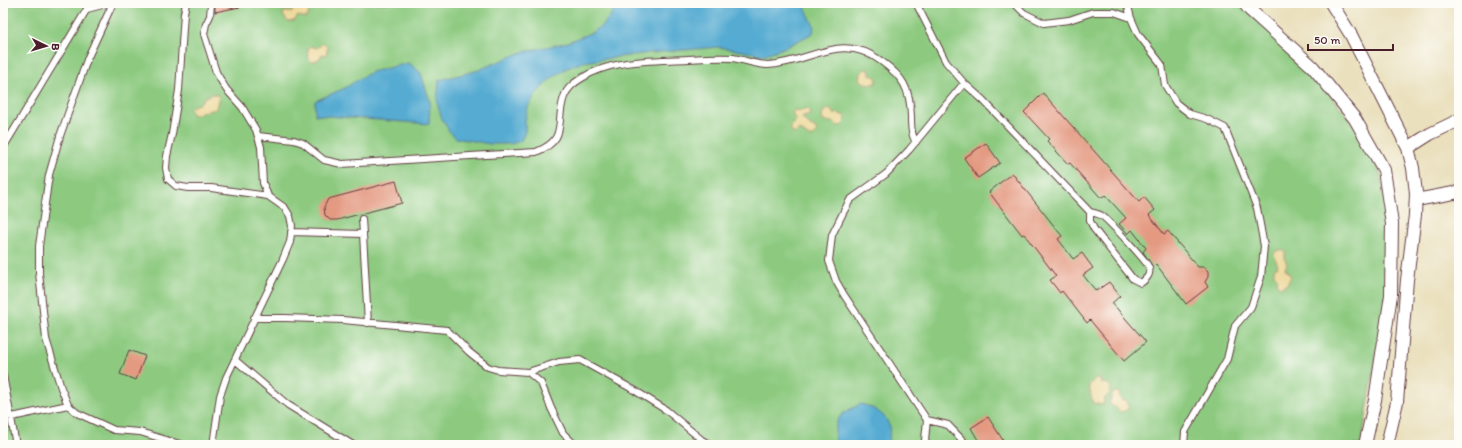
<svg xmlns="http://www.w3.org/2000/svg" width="1462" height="448" viewBox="0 0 1462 448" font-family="Itim,sans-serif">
<rect width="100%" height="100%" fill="#fdfcf7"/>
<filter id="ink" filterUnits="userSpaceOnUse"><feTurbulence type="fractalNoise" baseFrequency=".025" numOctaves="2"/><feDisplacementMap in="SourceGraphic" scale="8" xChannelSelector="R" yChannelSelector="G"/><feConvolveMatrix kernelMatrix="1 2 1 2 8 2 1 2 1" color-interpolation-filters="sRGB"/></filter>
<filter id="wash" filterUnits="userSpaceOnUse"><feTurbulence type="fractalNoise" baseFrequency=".012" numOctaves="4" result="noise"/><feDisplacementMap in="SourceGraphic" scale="16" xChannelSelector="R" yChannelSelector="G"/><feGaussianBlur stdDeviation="0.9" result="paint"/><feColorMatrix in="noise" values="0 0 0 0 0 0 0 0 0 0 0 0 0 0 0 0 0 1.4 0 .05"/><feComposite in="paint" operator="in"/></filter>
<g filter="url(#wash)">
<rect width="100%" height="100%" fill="#eae0bd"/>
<path fill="#8dca80" stroke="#6c7456" d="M3 3H1239L1309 69 1352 122 1380 172 1388 224 1387 294 1361 445H3Z"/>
<path fill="#eeda9e" stroke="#9c7c64" d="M297 6C304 6 313 10 306 18L298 16 294 21 288 22 283 15 284 12H292Z
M323 43 328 47 326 55 322 54 319 59 312 62C307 58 306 52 310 46L317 48Z
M865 69 870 70V75L876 77 877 82 874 84 864 83 860 79 861 73Z
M212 94 218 95 219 102 215 110C207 109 203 114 193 115L189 109 195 105 199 104 205 97Z
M806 108 809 111 810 115 803 117 802 119 808 123 810 126 815 128 817 132 813 137H809L800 130 794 134 791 130 790 126 796 121 792 113 794 110 801 111Z
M828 109 832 111 835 115 837 113 845 116V122L841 126 836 125 832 122 823 121 822 117 823 112Z
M1281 250 1285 252V260L1287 264 1285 268 1291 277 1287 284 1280 287 1278 286 1277 282 1278 279 1274 274V269L1278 266C1277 261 1274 259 1274 254L1276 251Z
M1096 378 1100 379 1101 384 1105 383 1111 386 1110 393 1105 398 1103 405 1093 403C1092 400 1089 388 1089 385Z
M1115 392H1119L1121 400 1127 401 1129 407 1125 411 1120 412 1115 407 1109 404 1112 395Z"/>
<path fill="#55abd2" stroke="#50657e" d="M615 3H803L814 26 813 33 786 47 763 55 719 47 649 53 583 62 565 69 548 81 535 95 528 107 525 120V132L521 141 510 144H490L456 138 449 131 442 119 437 103 439 80 476 71 520 53 568 42 593 32 603 25 611 15Z
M409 63 421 73 430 102 429 124 315 115V101L343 89 371 72Z
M861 404C872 407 885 413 889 425 890 431 889 439 889 445H834C836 418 835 416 861 404Z"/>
<g id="blocks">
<path fill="#e49981" d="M215 3H240V7L215 12Z
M1043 93 1139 202 1144 197 1155 210 1149 215 1164 234 1168 231 1198 267H1204L1208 271V277L1205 282 1208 287 1186 304 1156 264 1153 267 1143 252 1146 248 1132 230 1128 234 1119 224 1126 218 1105 195 1101 198 1070 163 1068 164 1047 141 1049 139 1024 112Z
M986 143 1000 163 978 178 964 158Z
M1012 173 1062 236 1058 239 1073 259 1082 253 1093 268 1083 275 1096 291 1109 282 1120 296 1112 303 1146 342 1124 361 1090 320 1087 323 1062 291 1060 293 1050 280 1056 276 1024 234 1022 235 989 192Z
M396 181 402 203 337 220H330L325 215 324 207 328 199Z
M129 350 145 356 136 380 120 374Z
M988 417 1006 445H981L971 428Z"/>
</g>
</g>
<g filter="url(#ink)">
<use href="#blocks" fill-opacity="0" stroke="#623c41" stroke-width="1"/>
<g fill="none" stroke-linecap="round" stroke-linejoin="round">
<defs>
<path id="service" d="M87 3V9L110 3
M113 3 88 57 60 136 49 175 39 246V273L46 339 61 388 68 405 77 413 114 430 140 432 183 445
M186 3 184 13 179 90 172 134 167 156 166 168 168 179 176 186 188 188H211L268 196
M211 3 210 16 206 24 204 34 216 72 226 89 242 107 256 130 261 147 263 183 268 196 285 208 290 216 292 226 290 242 283 259 226 378 220 396 213 445
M916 3 946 62 964 83 983 100 1090 212C1094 213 1099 214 1102 216 1108 220 1148 262 1149 268 1151 275 1146 279 1141 283L1133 279 1094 229 1090 221V212
M1014 3 1024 13 1044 23 1069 20 1093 12H1114L1131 18 1138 34 1162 65 1165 85 1176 103 1190 114 1207 119 1225 128 1257 208 1264 246 1261 277 1251 307 1235 326 1227 359 1185 432 1184 445
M1127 3 1131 18
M258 136 294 140 303 143 324 160 342 164 536 152C569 139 555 122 564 97 567 88 574 83 582 78 612 59 653 61 688 59 703 58 718 57 733 58 745 60 756 65 768 65 810 63 841 31 881 61 903 77 910 88 911 116 911 125 911 135 916 142
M3 148 87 9
M362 219 363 234
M291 232 363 234 368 323
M254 318H285L343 320 447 330 469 352 488 367 498 370 528 372 541 383 551 408 563 433 575 445
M235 360 288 405 353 445
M528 372 559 362 580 360 634 390 666 410 702 440 711 445
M3 375 16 445
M3 415 12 417 68 405
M927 420 948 425 967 445
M927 445 925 440 927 420 844 295 836 281 829 261 832 235 844 211 850 200 886 174 909 150 964 83"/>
<path id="minor" d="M1244 3 1250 10 1313 67 1355 119 1384 170 1392 224 1391 295 1375 400 1365 445
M1331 3 1351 35 1408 148 1413 168 1416 193 1415 215 1407 280 1397 402 1387 445
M1408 148 1430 134 1459 120
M1416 200 1459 192"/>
</defs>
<use href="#service" stroke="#623c41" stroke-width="8"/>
<use href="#minor" stroke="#623c41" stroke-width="14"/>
<use href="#service" stroke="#fff" stroke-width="6"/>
<use href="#minor" stroke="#fff" stroke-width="12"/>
</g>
</g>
<rect width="1462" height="448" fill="none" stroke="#fdfcf7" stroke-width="16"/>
<g transform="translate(46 46) rotate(95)" stroke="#fdfcf7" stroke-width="3" paint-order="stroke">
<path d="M0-3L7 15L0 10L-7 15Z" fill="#4a1f2b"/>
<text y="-6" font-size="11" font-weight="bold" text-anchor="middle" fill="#4a1f2b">B</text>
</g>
<path d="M1308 44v6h85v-6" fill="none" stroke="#4a1f2b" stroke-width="2"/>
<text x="1314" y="44" font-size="12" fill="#4a1f2b" stroke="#fdfcf7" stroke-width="3" paint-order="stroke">50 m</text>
</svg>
